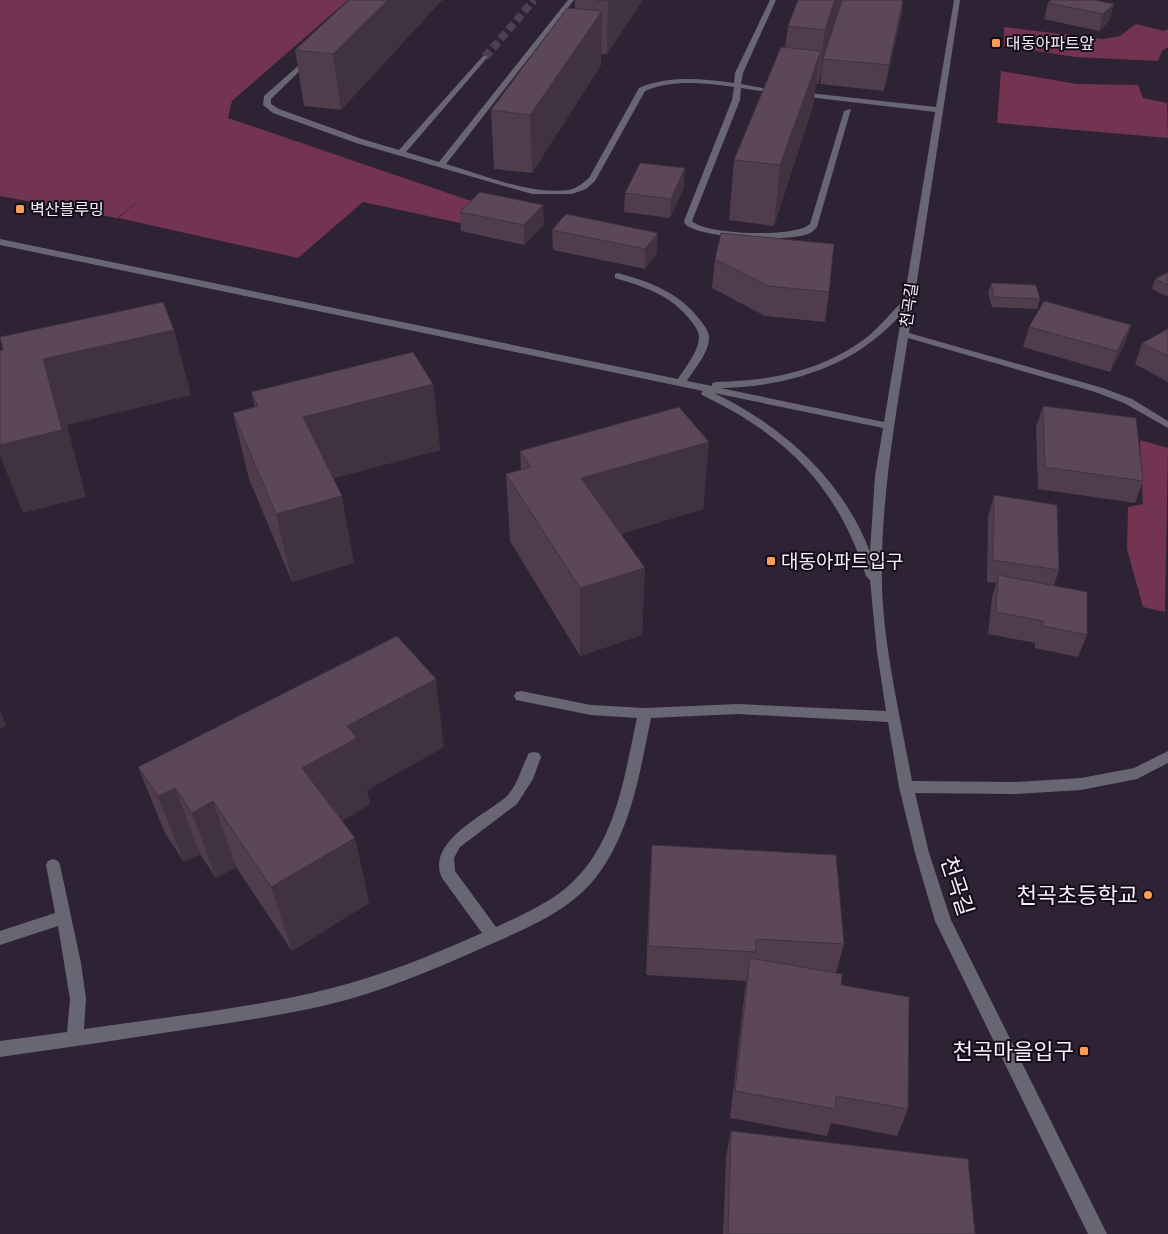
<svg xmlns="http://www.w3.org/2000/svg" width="1168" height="1234" viewBox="0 0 1168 1234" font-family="Figtree,'Noto Sans KR',sans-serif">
<rect width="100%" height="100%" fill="#2e2235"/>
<path fill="#723450" d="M0 0H348L232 101 228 118 480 204 460 223 363 202 298 258 118 218 154 188 117 218 0 196Z
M1136 24 1164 31 1168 29V47L1162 51 1158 61 1075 57 1004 46V27L1103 39 1120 36Z
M1001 71 1077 84 1138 85 1143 98 1167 103 1168 138 997 123Z
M1140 440 1168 448 1165 612 1143 607 1127 549 1128 507 1143 504Z"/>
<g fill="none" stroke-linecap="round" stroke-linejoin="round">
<path stroke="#4c4153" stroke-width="8" stroke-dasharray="8 4" stroke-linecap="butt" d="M485 57 534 0"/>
<path fill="#686672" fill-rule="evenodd" d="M568 0H574L446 164C485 175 528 195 569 190 577 188 583 183 589 178L639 88C669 75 703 79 734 83L735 73 770 0H776L743 73 741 84 784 92 780 94 741 88 740 100 692 221C706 235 795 238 810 224L844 111 851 109 817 227C814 230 811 233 808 234 787 242 701 239 685 224L684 221 732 100 734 87C705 83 672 79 645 91L595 181 586 189 572 194H532L356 143 273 113 263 105 264 96 307 58H311V60L271 99V104L279 109 362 139 399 150 483 56H487V58L406 152 439 162Z
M954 0H960L909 333 1103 388 1132 399 1168 421V428L1124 403 1095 392 908 338C895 421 880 503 882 587 884 649 901 720 912 781L1014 782 1081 778 1134 768 1168 751V763L1137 779 1081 790 1014 794 915 793 929 853 951 920 1107 1234H1088L935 921 915 853 899 787 888 722 738 714 651 718C640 772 631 831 597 876 570 911 527 928 489 945 444 965 398 985 350 999 300 1013 247 1020 196 1028 130 1038 65 1048 0 1057V1041L67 1032 70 999 58 926 0 945V931L55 913 46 865 48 861 53 859 58 861 60 865 81 963 86 999 84 1029C165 1017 248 1009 328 989 382 976 432 955 482 933L442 878C425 842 485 815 506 797 518 785 521 768 529 753L534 752 539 753 541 757 533 779 517 804 460 847 454 858 455 871 496 927C520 916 545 905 566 888 616 846 624 777 637 718L591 715 516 700 514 696 516 692 521 691 591 705 645 708 738 704 886 711 877 652 870 580 866 576C838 487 786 435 702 395L701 393 703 391 0 245V239L678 379C685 367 698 353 699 338 699 331 695 326 691 321 671 295 645 287 615 278V274L618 273C650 282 679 292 700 320 703 324 708 330 709 336 710 352 694 369 687 381L712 386V383L716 382C770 381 822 371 866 338 880 327 891 312 904 300L935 112 800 96 796 94 800 92 936 107ZM902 313 884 422 720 388C788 387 857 366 902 313ZM714 393 883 428 875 476 870 552C843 480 783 426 714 393Z"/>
</g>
<path fill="#4f3d4c" d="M349 0H442L341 110 304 106 295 50Z
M575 0H643L607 54H601V65L532 173 494 169 491 110 575 9Z
M1048 3 1114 4 1109 21 1099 31 1044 19Z
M902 13 884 91 820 84 822 73 818 84H816L813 106 774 226 729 220 734 160 785 47 788 26Z
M684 187 670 218 624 212 625 193Z
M460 212 544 224 524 245 461 231Z
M566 214 657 253 645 269 553 250 552 230Z
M715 259 829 292 825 322 765 316 712 288Z
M1168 272V297L1152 289 1155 279Z
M991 283 1040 299 1037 309 992 307 988 293Z
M1131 325 1124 346 1110 372 1023 347 1029 327Z
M1168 329V382L1135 364 1142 343Z
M433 384 440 450 334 478 354 563 292 582 249 479 233 413 255 407 251 392Z
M1043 406 1143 481 1135 503 1038 489 1036 427Z
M709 442 703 509 621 534 645 568 642 635 580 656 510 541 506 474 521 470 520 451Z
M994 495 1059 570 1054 585 1087 635 1078 657 1035 648V643L988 634 992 597 996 583 987 582 988 517Z
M444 747 367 790 370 804 342 821 355 838 369 903 292 951 236 867 216 878 200 854 184 862 165 833 138 767Z
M652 845 844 944 836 973 841 985 908 1109 897 1136 831 1123 827 1136 730 1118 746 981 646 975 650 876Z
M731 1131 975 1234H723L726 1157Z"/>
<path fill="#40323e" d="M388 0H442L341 110 333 54Z
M609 0H643L607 54 608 1Z
M835 0H845L823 59 822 73 818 84 825 30Z
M903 0 902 13 884 91 889 65Z
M1114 4 1109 21 1099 31 1103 14Z
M602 11 601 65 532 173 530 115Z
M821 51 813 106 774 226 780 165Z
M685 168 684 187 670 218 671 199Z
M543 205 544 224 524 245V225Z
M658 233 657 253 645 269V249Z
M1131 325 1124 346 1110 372 1117 351Z
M174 330 191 395 67 425 86 497 23 513 0 456V445L43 359Z
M433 384 440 450 316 483 303 417Z
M709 442 703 509 581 546V478Z
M342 496 354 563 292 582 276 514Z
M645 568 642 635 580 656V588Z
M436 679 444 747 367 790 370 804 319 834 302 768 347 726Z
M0 711 7 726 0 729Z
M175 788 200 854 184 862 158 796Z
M213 801 236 867 216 878 192 813Z
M355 838 369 903 292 951 271 887Z"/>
<path fill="#5c4758" stroke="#40323e" d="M349 0H388L333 54 295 50Z
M596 0H609L608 1Z
M798 0H835L825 30 788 26Z
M842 0H903L889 65 823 59Z
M1051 0H1094L1114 4 1103 14 1048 3Z
M567 8 602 11 530 115 491 110Z
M781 47 821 51 780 165 734 160Z
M640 163 685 168 671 199 625 193Z
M480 192 543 205 524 225 460 212Z
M566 214 658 233 645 249 552 230Z
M721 233 834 244 829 292 768 286 715 259Z
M1168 272V285L1155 279Z
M991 283 1036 285 1040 299 994 297Z
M1044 301 1131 325 1117 351 1029 327Z
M163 302 174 330 43 359 62 430 0 445V351L3 350 0 337Z
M1168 329V356L1142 343Z
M413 352 433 384 303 417 342 496 276 514 233 413 258 406 251 392Z
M1043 406 1136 418 1143 481 1045 467Z
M679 407 709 442 581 478 645 568 580 588 506 474 531 467 520 451Z
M994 495 1057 505 1059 570 993 560Z
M998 575 1087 592V635L1043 626V621L996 612Z
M397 636 436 679 347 726 357 738 302 768 355 838 271 887 213 801 192 813 175 788 158 796 138 767Z
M652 845 836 855 844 944 756 939V952L648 946Z
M750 958 842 974 841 985 909 997 908 1109 836 1096 835 1109 735 1091Z
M731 1131 968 1159 975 1234H728Z"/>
<g fill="#fd9c55" stroke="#130e17" stroke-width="2">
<rect x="991" y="38" width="10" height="10" rx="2.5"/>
<rect x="15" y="204" width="10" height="10" rx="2.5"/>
<rect x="766" y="556" width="10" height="10" rx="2.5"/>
<circle cx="1148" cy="895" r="5"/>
<rect x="1079" y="1046" width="10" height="10" rx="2.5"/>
</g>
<g text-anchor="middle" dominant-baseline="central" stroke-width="4" stroke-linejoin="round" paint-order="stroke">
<g font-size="16" fill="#f7effc" stroke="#130e17" text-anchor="start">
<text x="1006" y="43">대동아파트앞</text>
<text x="30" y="209">벽산블루밍</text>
</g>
<g font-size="16" fill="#f7effc" stroke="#130e17">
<text transform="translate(909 305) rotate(-82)">천곡길</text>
</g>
<g font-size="19" fill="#f7effc" stroke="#130e17" text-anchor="start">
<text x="781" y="561">대동아파트입구</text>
</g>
<g font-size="22" fill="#f7effc" stroke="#130e17">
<text transform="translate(957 886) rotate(72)">천곡길</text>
</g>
<g font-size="22" fill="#f7effc" stroke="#130e17" text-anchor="end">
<text x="1138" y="895">천곡초등학교</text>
<text x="1074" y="1051">천곡마을입구</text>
</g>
</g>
</svg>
